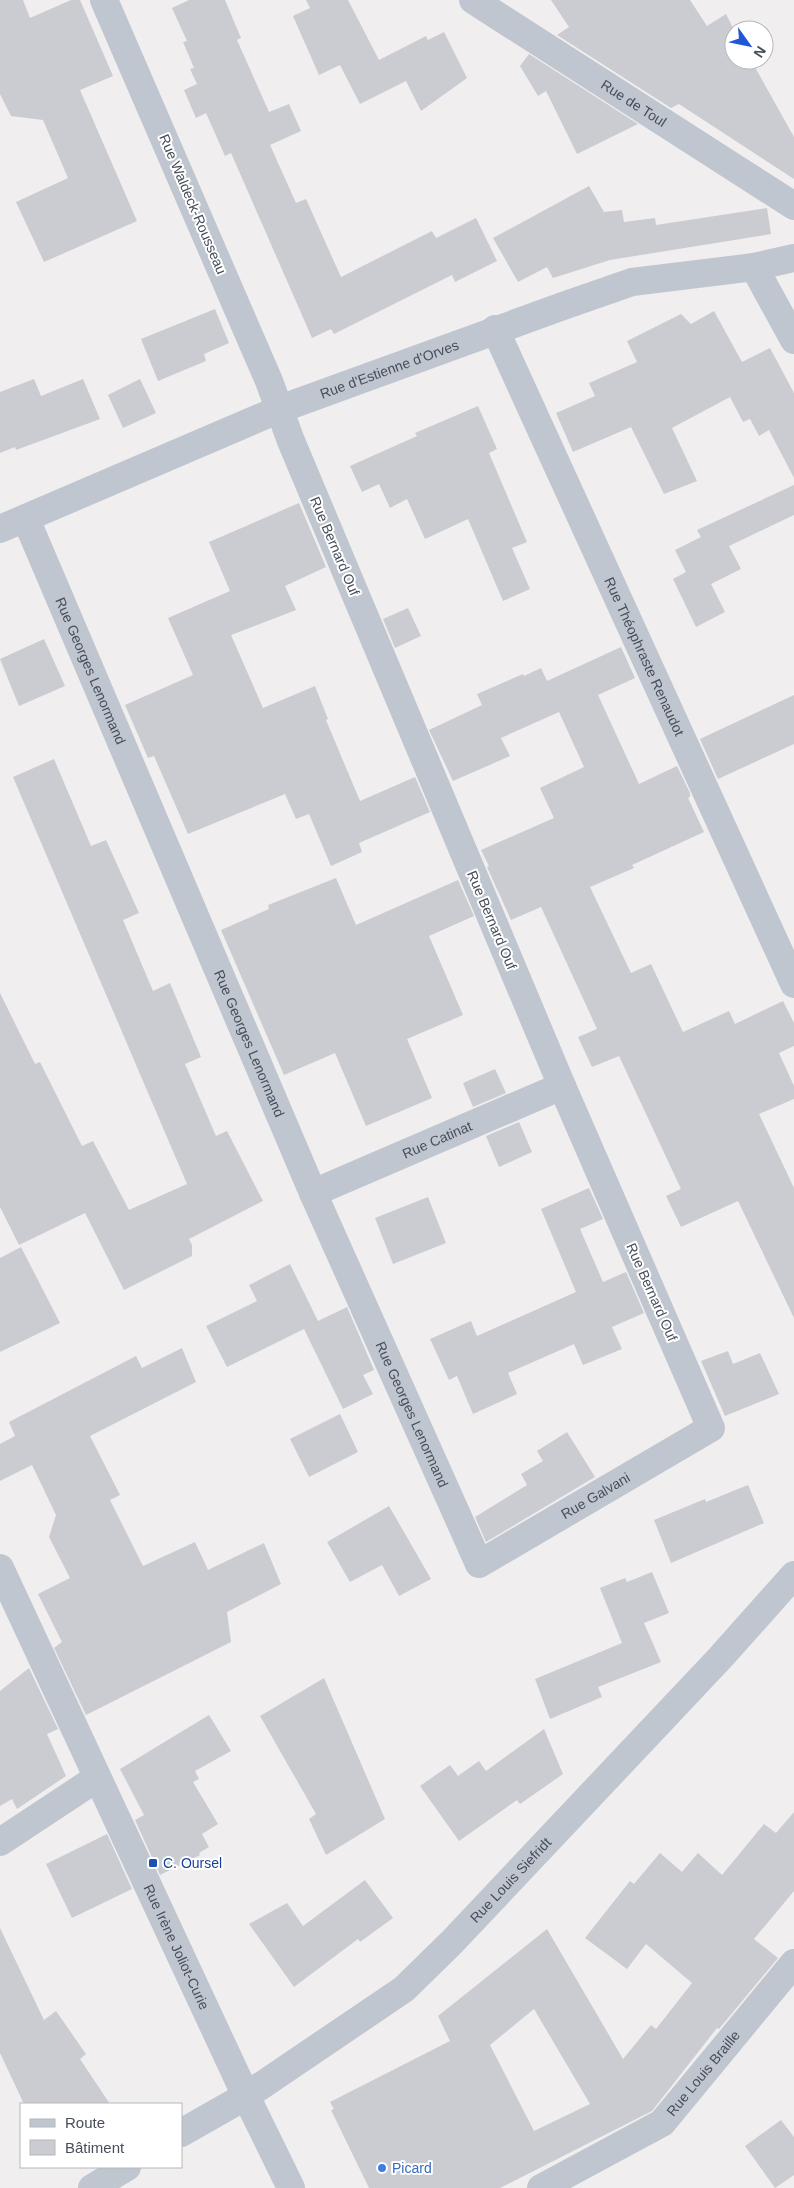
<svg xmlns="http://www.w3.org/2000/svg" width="794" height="2188" viewBox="0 0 794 2188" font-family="Helvetica,sans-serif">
<rect width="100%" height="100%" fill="#f0eeee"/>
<path fill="#cbccd2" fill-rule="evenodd" d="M0 0H23L30 18 71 0H80L113 76 80 90 137 221 44 262 16 202 68 178 43 120 11 116 0 94Z
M189 0H225L241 38 237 40 269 112 289 104 301 131 270 145 296 203 306 199 341 277 432 231 436 238 476 218 497 261 455 282 452 275 334 334 331 329 312 338 231 153 225 156 206 113 196 118 184 90 197 84 190 69 194 68 183 42 187 41 172 8Z
M306 0H348L379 60 426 36 428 40 444 32 467 78 421 111 406 81 360 104 340 65 319 75 293 16 310 8Z
M551 0H690L707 26 726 14 734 30V60H751L794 137V179L679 104 671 108 557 35 569 27Z
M529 54 638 124 577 154 546 91 538 96 520 66Z
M589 186 604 212 622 210 624 222 655 218 656 225 767 208 771 234 610 260 553 278 547 267 518 282 493 238Z
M215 309 229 343 204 354 206 361 158 381 141 339Z
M714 311 742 362 770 348 794 393V478L769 430 759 436 750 419 743 422 730 397 672 428 697 481 664 494 631 427 573 452 556 413 595 396 589 383 637 362 627 341 681 314 691 324Z
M34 379 41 396 83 379 100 419 16 450 15 447 0 453V392Z
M140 379 156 413 123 428 108 395Z
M478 406 497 449 489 453 527 542 512 548 530 589 503 601 468 519 425 539 407 499 390 508 379 484 362 492 350 466 417 436 415 433Z
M794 485V515L729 546 741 569 711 584 725 612 696 627 673 579 686 572 675 550 701 537 697 530Z
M299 503 326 567 285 586 296 610 231 635 263 708 315 686 328 719 326 720 360 801 415 777 430 812 359 843 362 852 331 866 309 814 296 819 285 794 188 834 154 756 148 758 125 705 193 675 168 618 230 591 209 542Z
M408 608 421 636 395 648 383 619Z
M44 639 65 686 19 706 0 659Z
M621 647 635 678 598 695 639 784 677 766 690 793V797L688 798 704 832 632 865 634 868 590 887 631 973 651 964 683 1032 729 1011 735 1024 783 1001 794 1023V1046L779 1053 794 1086V1099L759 1114 794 1188V1318L738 1201 681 1227 666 1196 681 1189 619 1056 592 1067 578 1037 597 1029 541 907 511 920 487 867 489 866 481 850 554 818 540 788 584 767 559 712 501 738 510 756 453 781 429 730 482 705 477 694 523 674 524 676 541 668 547 681Z
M794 695V744L718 779 700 739Z
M54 759 91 846 106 840 139 913 123 920 153 991 170 983 201 1057 185 1064 216 1136 227 1131 263 1201 189 1239 192 1245V1256L124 1290 85 1213 19 1245 0 1207V993L35 1064 40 1062 82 1146 93 1141 129 1210 187 1184 13 777Z
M336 878 356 925 458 880 474 916 429 936 463 1015 407 1039 432 1098 366 1126 335 1053 284 1075 221 930 269 909 268 905Z
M495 1069 506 1093 473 1107 463 1083Z
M519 1122 532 1152 499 1167 486 1136Z
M589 1188 603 1219 580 1229 603 1282 626 1272 644 1313 612 1327 622 1349 583 1365 574 1344 508 1373 517 1394 473 1414 457 1376 449 1380 430 1339 471 1321 477 1336 576 1292 541 1209Z
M428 1197 446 1243 393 1264 375 1218Z
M21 1247 60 1323 0 1352V1258Z
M290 1264 318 1321 347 1307 374 1370 363 1375 373 1394 343 1409 304 1329 227 1367 206 1326 257 1301 249 1285Z
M182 1348 196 1382 90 1436 120 1495 110 1500 143 1566 195 1542 208 1570 264 1543 281 1584 227 1612 231 1642 86 1715 54 1648 62 1642 38 1594 70 1578 49 1537 56 1515 32 1465 0 1481V1444L15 1436 9 1422 136 1356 142 1368Z
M728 1351 733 1364 760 1353 779 1394 725 1416 701 1361Z
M340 1414 358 1452 309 1477 290 1439Z
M567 1432 595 1477 486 1542 475 1517 527 1485 521 1474 543 1461 537 1451Z
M748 1485 764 1523 671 1563 654 1520 705 1499 706 1502Z
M389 1506 431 1579 399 1596 382 1565 350 1582 327 1542Z
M652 1572 669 1613 644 1623 661 1662 598 1687 602 1697 550 1719 535 1679 622 1643 600 1588 625 1578 627 1582Z
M29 1668 58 1729 47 1734 66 1776 17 1809 12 1799 0 1806V1691Z
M324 1678 385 1819 326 1855 309 1819 316 1814 260 1716Z
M209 1715 231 1751 195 1771 199 1779 193 1782 218 1824 202 1834 209 1847 199 1853 200 1855 160 1875 135 1820 144 1815 120 1769Z
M544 1729 563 1774 520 1804 517 1800 459 1841 420 1786 450 1765 458 1776 479 1761 486 1771Z
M794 1812V1891L754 1939 778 1958 719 2029 717 2028 652 2111 500 2188H369L331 2110 334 2109 330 2102 450 2041 438 2016 547 1929 623 2059 651 2025 656 2029 692 1983 646 1944 627 1969 585 1938 630 1881 634 1884 660 1853 682 1872 698 1853 722 1875 764 1824 776 1833ZM534 2009 590 2104 534 2131 490 2045Z
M107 1834 132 1889 72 1918 46 1864Z
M365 1880 393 1918 360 1942 358 1939 294 1987 249 1924 287 1903 303 1926Z
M0 1928 44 2020 56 2011 86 2054 80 2059 110 2104H24L0 2053Z
M781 2120 794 2137V2175L775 2188 745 2146Z"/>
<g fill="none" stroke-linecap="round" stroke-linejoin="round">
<g stroke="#bfc6cf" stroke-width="28">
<path id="s1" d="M473 0 794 206"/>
<path d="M754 267 794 340"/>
<path id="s2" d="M495 329 794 984"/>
<path id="s3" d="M26 519 313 1193 479 1564 711 1428 562 1086 291 441 269 381 104 0"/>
<path id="s4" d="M313 1193 562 1086"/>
<path d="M0 1842 97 1778"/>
<path id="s5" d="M541 2188 662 2123 794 1963"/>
</g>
<g stroke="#bfc6cf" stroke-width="28">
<path id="s6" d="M0 529 280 409 563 306 632 282 754 267 794 258"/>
<path id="s7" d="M0 1568 246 2096 291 2188"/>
<path id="s8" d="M181 2133 246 2096 404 1989 452 1942 720 1658 794 1575"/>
<path d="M92 2188 127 2167"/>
</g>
</g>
<rect fill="#1a4fb4" stroke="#fff" stroke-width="2" x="148" y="1858" width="10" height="10" rx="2.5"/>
<circle fill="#3f7fe0" stroke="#fff" stroke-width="2" cx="382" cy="2168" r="5"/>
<g text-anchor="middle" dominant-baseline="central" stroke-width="4" stroke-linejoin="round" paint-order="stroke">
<g font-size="14" fill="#474e5a" stroke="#fff">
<text stroke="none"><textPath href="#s1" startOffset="191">Rue de Toul</textPath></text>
<text transform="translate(193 204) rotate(67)">Rue Waldeck-Rousseau</text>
<text stroke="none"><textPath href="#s6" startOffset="421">Rue d'Estienne d'Orves</textPath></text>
<text transform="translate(335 546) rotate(67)">Rue Bernard Ouf</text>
<text stroke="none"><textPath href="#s2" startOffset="360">Rue Théophraste Renaudot</textPath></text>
<text stroke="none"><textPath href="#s3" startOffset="165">Rue Georges Lenormand</textPath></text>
<text transform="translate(492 920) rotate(67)">Rue Bernard Ouf</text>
<text stroke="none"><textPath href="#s3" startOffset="570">Rue Georges Lenormand</textPath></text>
<text stroke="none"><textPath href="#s4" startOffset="135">Rue Catinat</textPath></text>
<text transform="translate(652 1292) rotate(66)">Rue Bernard Ouf</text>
<text stroke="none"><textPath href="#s3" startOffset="975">Rue Georges Lenormand</textPath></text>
<text stroke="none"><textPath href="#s3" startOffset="1274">Rue Galvani</textPath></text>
<text stroke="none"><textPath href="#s8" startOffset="418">Rue Louis Siefridt</textPath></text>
<text stroke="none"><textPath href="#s7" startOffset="418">Rue Irène Joliot-Curie</textPath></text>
<text stroke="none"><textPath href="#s5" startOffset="202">Rue Louis Braille</textPath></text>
</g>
<g font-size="14" fill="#164399" stroke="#fff" text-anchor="start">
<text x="163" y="1863">C. Oursel</text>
</g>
<g font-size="14" fill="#366cbe" stroke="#fff" text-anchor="start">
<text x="392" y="2168">Picard</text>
</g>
</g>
<rect x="20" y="2103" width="162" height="65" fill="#ffffff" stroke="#b5b8bd"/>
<rect x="30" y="2119" width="25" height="8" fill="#bfc6cf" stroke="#b5b8bd"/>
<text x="65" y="2128" font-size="15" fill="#474e5a">Route</text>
<rect x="30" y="2140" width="25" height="15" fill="#cbccd2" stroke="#b5b8bd"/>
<text x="65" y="2153" font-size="15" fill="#474e5a">Bâtiment</text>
<g transform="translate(749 45) rotate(123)"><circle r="24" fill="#ffffff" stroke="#b5b8bd"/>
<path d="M0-4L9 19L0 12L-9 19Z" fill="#2057d8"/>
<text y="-8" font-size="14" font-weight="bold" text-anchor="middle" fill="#474e5a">N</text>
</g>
</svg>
